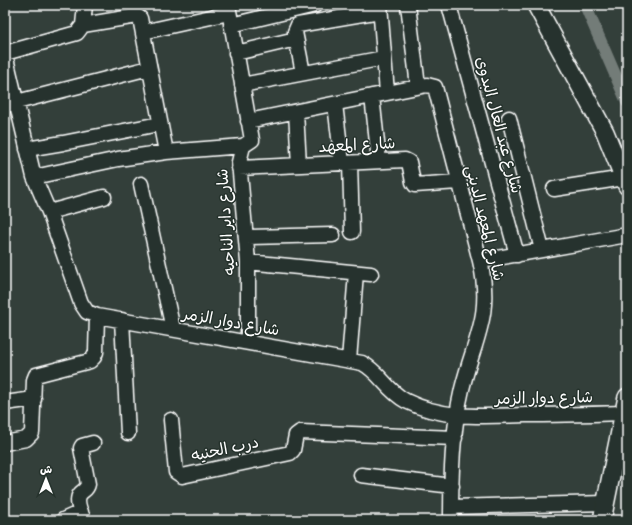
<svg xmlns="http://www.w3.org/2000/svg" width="632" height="525" viewBox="0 0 632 525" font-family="Caveat,'Playpen Sans Arabic',sans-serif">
<rect width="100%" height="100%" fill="#333f3a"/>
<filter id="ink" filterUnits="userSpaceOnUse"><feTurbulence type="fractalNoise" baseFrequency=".025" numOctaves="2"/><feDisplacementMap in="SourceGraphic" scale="8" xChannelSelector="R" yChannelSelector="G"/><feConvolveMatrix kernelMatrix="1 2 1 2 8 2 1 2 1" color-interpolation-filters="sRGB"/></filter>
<g filter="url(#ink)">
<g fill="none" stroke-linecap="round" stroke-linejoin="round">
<path stroke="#737b78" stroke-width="12" d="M585 5 627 102"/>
<defs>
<path id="minor" d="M228 5 252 140 243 146 239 162 248 262V342
M380 5 387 93
M408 5 418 86
M449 5 517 255
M83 25 137 16 140 18 166 152
M231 25 315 5
M143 32 229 13
M5 53 77 33 83 25 85 5
M236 53 296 39
M5 54 34 177 49 212 81 303 87 312 97 316 362 363C380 372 387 391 406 401 444 420 484 416 525 415 558 415 591 414 623 413
M303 73 295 32 298 25 380 11
M242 85 384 58
M372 96 379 161
M335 104 342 163
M5 105 149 68
M296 112 299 165
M509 118 542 250
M248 121 427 85 435 87 480 261C493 316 474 339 462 389 452 431 451 477 451 520
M27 149 63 143 159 124
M350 163 352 232
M239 168 405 160 409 162 413 182 415 185 458 182
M34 177 118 159 166 152 243 146
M141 184 173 329
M554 189 624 178
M49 212 104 197
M246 237 333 235
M480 261 627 235
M248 262 371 274
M122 320 128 433
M349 360 356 273
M5 403 34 399
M171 420 176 472 182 476 290 453 293 450 296 435 300 432 455 438
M5 443 26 439 32 433 34 380 36 375 90 361 94 357 96 352 97 316
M361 475 452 486
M451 507 605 503
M63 520 81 512
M84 520C81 513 75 501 80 494 83 490 87 490 88 484L81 448 82 446 93 443"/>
<path id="major" d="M536 5 605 132 627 186
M602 520 627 397"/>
</defs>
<use href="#minor" stroke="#fff" stroke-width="17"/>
<use href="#major" stroke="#fff" stroke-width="20"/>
<use href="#minor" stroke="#26332d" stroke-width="14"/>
<use href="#major" stroke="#26332d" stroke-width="17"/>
</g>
</g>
<g text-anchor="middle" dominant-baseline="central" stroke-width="3" stroke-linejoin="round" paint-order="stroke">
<g font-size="16" fill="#fff" stroke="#26332d">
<text transform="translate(499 125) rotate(75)">شارع عبد العال البدوى</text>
<text transform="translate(357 145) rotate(-3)">شارع المعهد</text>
<text transform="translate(226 222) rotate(-94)">شارع داير الناحيه</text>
<text transform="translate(485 223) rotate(76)">شارع المعهد الدينى</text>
<text transform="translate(231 322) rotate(10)">شارع دوار الزمر</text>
<text transform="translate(544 398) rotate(-1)">شارع دوار الزمر</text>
<text transform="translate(225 449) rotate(-12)">درب الحنيه</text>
</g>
</g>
<rect width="632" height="525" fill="none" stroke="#26332d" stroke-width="20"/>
<rect x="10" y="10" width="612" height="505" fill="none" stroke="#fff" stroke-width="1.5" filter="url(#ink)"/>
<g transform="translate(46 479)" stroke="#26332d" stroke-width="3" paint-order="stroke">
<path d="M0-3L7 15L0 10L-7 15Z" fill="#ffffff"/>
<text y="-6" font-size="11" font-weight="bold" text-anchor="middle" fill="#ffffff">ش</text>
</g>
</svg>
